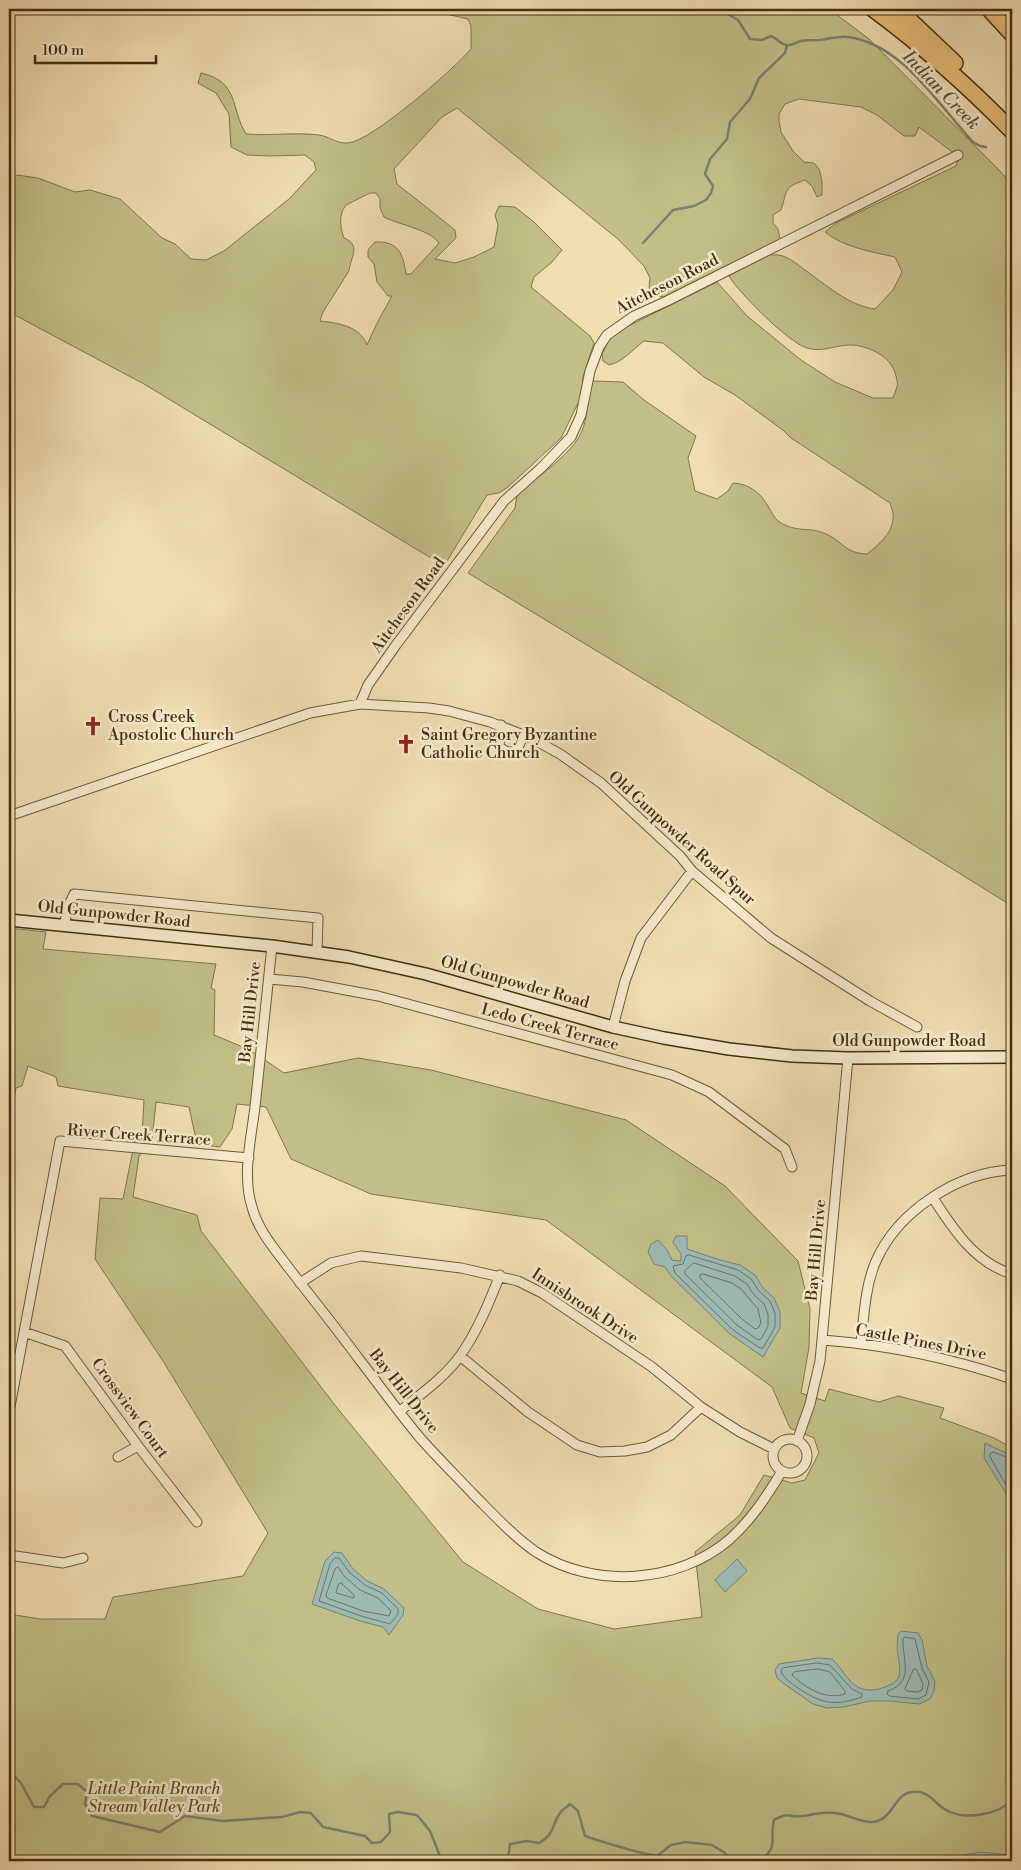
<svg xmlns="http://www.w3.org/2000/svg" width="1021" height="1870" viewBox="0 0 1021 1870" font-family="'Libre Bodoni',serif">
<rect width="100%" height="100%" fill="#f0ddb1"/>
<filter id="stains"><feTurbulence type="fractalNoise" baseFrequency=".004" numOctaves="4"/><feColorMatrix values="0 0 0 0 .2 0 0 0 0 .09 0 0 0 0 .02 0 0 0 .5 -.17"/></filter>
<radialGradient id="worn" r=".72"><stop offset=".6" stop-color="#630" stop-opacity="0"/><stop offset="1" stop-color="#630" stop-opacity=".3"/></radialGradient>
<path fill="#c1bf87" stroke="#82764a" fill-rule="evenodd" d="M424 9H829L869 39 1001 172 1012 186V906L795 771 468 573 515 508 517 495C535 478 571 455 581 433 589 417 586 398 593 381L623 382 644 400 696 436 688 458 695 491 717 499 728 491 733 483C750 484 761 493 769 508 772 512 774 518 778 521 797 534 810 526 826 534 844 542 844 553 867 554 878 545 892 534 893 519 894 514 891 507 890 503L791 438 784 431 735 395 704 377 663 343 644 341C632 350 623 362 609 365L603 361 602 354 612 334 717 282 747 316 801 360 835 382 873 398H893C894 394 896 391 897 387 898 384 897 380 896 376 892 357 871 347 853 345 838 344 822 353 807 348 789 343 739 293 729 276 741 267 761 253 778 255 788 256 797 264 805 270 825 284 849 306 875 309L893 290 902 272 895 257C872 252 843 247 825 232L836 223 956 166 959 157 919 127 915 136H904L877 115 861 107 799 99 785 104 779 114V121L781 132 793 151 804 162 814 163 819 169 822 181V195L817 197 812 186 805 180C783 188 788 189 781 210L773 215V223L778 229 780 239 664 297 655 296 649 288 650 278 644 266 619 240 457 108 442 117 394 169 397 184 455 230 456 238 435 259 455 263 474 257 494 247 498 225 495 215 499 206 515 207 534 222 562 250 552 262 534 277 531 287 590 336 594 343 583 377 582 395 561 438 508 487 499 493 487 495 444 566 144 384 9 312V180L17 175 38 178 75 192 90 190 120 199 162 238 175 244 191 259 206 260 224 251 289 199 316 170 314 162 305 155 270 156 247 155 231 147 229 114 216 93 198 83 201 73C240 82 230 108 246 134 271 136 295 132 319 135 329 136 336 144 348 143 372 141 454 69 471 49V26L468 19ZM370 193H376L380 199V208L384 217C399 225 429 229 439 243L411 274H406C403 254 399 241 375 242L368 250V257L374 264 377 282 388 296H392L376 325 367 345C360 326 338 323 320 321L323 312 349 271C350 258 362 245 344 238 340 228 338 211 348 204 355 200 363 197 370 193Z
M9 928 46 932 43 949 216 964 211 988 215 990 214 1035 250 1050 284 1073 358 1058 431 1070 626 1120 725 1186 798 1261 810 1309 809 1347 801 1393 825 1401 829 1389 879 1402 898 1396 944 1408 940 1418 994 1438 1012 1448V1861H9V1614L40 1619H105L113 1597 243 1576 268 1533 163 1361 95 1259 100 1198 123 1199 135 1140 142 1135 144 1100 58 1086 56 1077 28 1066 22 1086 16 1088 9 1128ZM156 1102 189 1107 197 1144 220 1147 232 1129 237 1104 266 1107 291 1159 371 1194 546 1220 772 1387 790 1428 814 1438 819 1453 805 1480 792 1483 764 1475 740 1515 695 1552 702 1617 614 1629 538 1609 463 1562 338 1409 201 1231 197 1215 133 1197 139 1156 152 1140Z"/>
<path fill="#9cbab4" stroke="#798272" d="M676 1236H687V1249L720 1260 740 1265 755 1275 763 1288 774 1298 780 1312V1328L763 1357 730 1334 671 1276 665 1267 654 1264 648 1252 651 1244 658 1240 667 1250 672 1260 681 1261V1254L673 1242Z
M985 1443 1012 1456V1497L1007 1495 984 1458Z
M334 1552 342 1553 353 1569 367 1581 384 1589 404 1608 403 1615 389 1635 383 1627 360 1621 312 1604 325 1561Z
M737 1559 747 1571 725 1592 715 1580Z
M901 1631 918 1633 922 1640 927 1666 935 1681 934 1691 930 1699 919 1704 891 1701H870L843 1707 827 1708 813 1704 783 1683 777 1678 775 1670 779 1664 818 1658 832 1659C841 1667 846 1679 856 1686 864 1691 873 1691 882 1688 903 1681 901 1674 898 1655 897 1649 897 1642 898 1635Z
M980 1852 1010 1855 1012 1856V1861H942L944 1859Z"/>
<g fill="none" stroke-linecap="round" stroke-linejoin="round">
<path stroke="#707461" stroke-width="1" d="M689 1255 738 1270 751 1279 759 1291 770 1301 775 1313V1327L763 1348H760L733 1330 675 1273 673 1266 683 1264 686 1256Z
M694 1263 735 1276 747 1284 754 1295 764 1304 768 1314V1326L761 1339 758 1340 737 1325 685 1274V1271Z
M703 1274 732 1283 741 1289 758 1309 761 1323 758 1328 755 1329 742 1319 700 1278V1275Z
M1012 1459 993 1452 990 1454V1457L1009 1490 1012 1492
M335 1558H339L350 1573 365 1585 382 1593 398 1609V1614L390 1624 361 1616 319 1601 330 1564Z
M338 1567 345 1577 360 1590 378 1598 391 1611 389 1616 363 1611 327 1598 326 1595 335 1569Z
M341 1583 354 1595V1598L336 1593 338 1585Z
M905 1637 915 1639 922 1668 929 1682 926 1695 918 1699 889 1696 887 1694 888 1691C915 1682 902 1659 903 1639Z
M817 1663 830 1665 852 1689 862 1694V1697C837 1706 822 1704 801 1690 794 1685 787 1681 782 1674L781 1671 783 1668Z
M818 1669 830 1672 845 1691V1694C825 1700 807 1689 792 1675L794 1672Z
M914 1669 917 1670 923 1684 922 1690 917 1692 907 1691 905 1689Z
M956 1861 980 1857 1012 1860"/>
<path stroke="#798272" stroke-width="2.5" d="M719 9 738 20 750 39 762 40 771 36C777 38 781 45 787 45 791 46 797 42 801 41 808 40 814 40 820 40 829 39 838 36 847 37 902 43 938 105 973 142L980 146 986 147
M643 243 673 210 694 206 706 200 711 193 713 186 705 174 710 159 727 139 730 122 750 99 759 78 785 53 787 45
M9 1771 21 1783 34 1807H44L50 1796 63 1784H78L87 1792 85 1804 92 1816 160 1832 185 1816 222 1821 282 1817 300 1812 311 1813 323 1827 365 1836 372 1843 381 1842 390 1832 389 1814 398 1812 417 1815 430 1831 440 1856 451 1861
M508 1861 510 1844 527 1841 539 1843C555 1834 551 1826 560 1813 562 1810 567 1807 570 1804L578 1811 585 1836C609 1844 633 1852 657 1856L671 1845 685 1842 712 1845 725 1853 732 1861
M759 1861C780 1847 769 1839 774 1820 790 1811 788 1818 803 1816 816 1814 827 1811 841 1814 850 1816 861 1822 871 1822 893 1822 894 1793 912 1792 931 1790 933 1804 948 1811 966 1820 998 1815 1012 1800"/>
<defs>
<path id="street" d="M360 704 368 685 396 645 504 501 541 468 571 437 581 415 590 371 599 347 607 335 634 316 667 301 958 155
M501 725 499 746C505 752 508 753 516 751L524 735
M9 816 310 713 360 704 429 708 449 711 490 722 531 738 560 754 601 783 680 856 692 871 771 938 870 1001 917 1027
M64 925 69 905 74 894 318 918 317 952
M272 946C266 1000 261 1054 255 1107 251 1139 242 1176 252 1207 258 1230 274 1248 288 1267 312 1298 336 1328 359 1359 380 1386 399 1413 421 1439 438 1458 456 1476 473 1494 493 1514 513 1536 536 1552 594 1589 678 1584 730 1539 752 1519 767 1496 782 1471
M269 979 303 982 378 996 672 1075 709 1092 785 1149 792 1167
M613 1027 625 981 641 938 692 871
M933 1198C953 1229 975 1263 1012 1274
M300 1283 331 1263 361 1256 461 1268 518 1281 542 1293 652 1367 701 1407 740 1432 774 1449
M24 1332 65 1346 138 1446 197 1522
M823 1340C887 1345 951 1358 1012 1379
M861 1343C864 1316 865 1286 876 1261 898 1211 958 1172 1012 1170
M460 1356 528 1412 577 1445 600 1452 625 1451 647 1447 671 1435 701 1407
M400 1411C421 1394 444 1378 460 1356 477 1332 489 1303 500 1275
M9 1412 60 1141 249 1158
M773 1456a17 17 0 1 1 34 0a17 17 0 1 1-34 0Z
M797 1441 810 1404 820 1361 848 1058
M118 1457 138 1446
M9 1555 63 1563 83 1558"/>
<path id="secondary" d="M9 920 272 946 349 957 426 974 613 1027 664 1038 729 1049 792 1056 848 1058 1012 1057"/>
<path id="highway" d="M873 9C923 46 969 87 1012 131
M898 9 955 63
M989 9 1012 34"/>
</defs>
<use href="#street" stroke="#6f5a37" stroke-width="11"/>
<use href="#secondary" stroke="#442e0e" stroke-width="14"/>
<use href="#highway" stroke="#442e0e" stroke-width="18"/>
<use href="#street" stroke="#f5e9cc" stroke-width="9"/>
<use href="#secondary" stroke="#f5e9cc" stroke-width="11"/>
<use href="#highway" stroke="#e8be78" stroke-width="15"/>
</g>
<defs>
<symbol id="church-bare" viewBox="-9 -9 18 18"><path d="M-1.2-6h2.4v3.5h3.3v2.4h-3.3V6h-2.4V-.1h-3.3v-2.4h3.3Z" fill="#8f2418" stroke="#f5e9cc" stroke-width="2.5" paint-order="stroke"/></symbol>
</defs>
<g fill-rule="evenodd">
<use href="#church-bare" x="79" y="712" width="28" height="28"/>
<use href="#church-bare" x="392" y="730" width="28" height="28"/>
</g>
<g text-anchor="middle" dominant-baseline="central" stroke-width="5" stroke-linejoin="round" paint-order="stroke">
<g font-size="16" fill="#442e0e" stroke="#f5e9cc">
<text transform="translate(667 284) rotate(-27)">Aitcheson Road</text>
<text transform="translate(408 605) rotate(-54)">Aitcheson Road</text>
<text transform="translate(682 838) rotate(42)">Old Gunpowder Road Spur</text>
<text transform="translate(114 914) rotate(6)">Old Gunpowder Road</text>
<text transform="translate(515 982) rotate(16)">Old Gunpowder Road</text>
<text transform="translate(250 1012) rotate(-84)">Bay Hill Drive</text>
<text transform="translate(550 1027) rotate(15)">Ledo Creek Terrace</text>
<text x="909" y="1041">Old Gunpowder Road</text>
<text transform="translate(139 1135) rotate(4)">River Creek Terrace</text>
<text transform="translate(816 1250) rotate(-85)">Bay Hill Drive</text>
<text transform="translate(585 1306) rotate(33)">Innisbrook Drive</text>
<text transform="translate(921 1342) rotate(11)">Castle Pines Drive</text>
<text transform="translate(404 1391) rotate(52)">Bay Hill Drive</text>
<text transform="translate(130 1408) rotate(54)">Crossview Court</text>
</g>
<g font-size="16" fill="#442e0e" stroke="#f5e9cc" text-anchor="start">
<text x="108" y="717">Cross Creek<tspan x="108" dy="18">Apostolic Church</tspan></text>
<text x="421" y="735">Saint Gregory Byzantine<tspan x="421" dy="18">Catholic Church</tspan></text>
</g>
<g font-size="16" font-style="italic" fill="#5d4b26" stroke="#f5e9cc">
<text x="154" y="1789">Little Paint Branch<tspan x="154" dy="18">Stream Valley Park</tspan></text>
</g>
<g font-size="18" font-style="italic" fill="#5a5138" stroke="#f5e9cc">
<text transform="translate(941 90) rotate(46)">Indian Creek</text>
</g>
</g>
<rect width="1021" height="1870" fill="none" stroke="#f0ddb1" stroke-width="30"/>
<rect x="10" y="10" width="1001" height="1850" fill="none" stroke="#442e0e" stroke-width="2.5"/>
<rect x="15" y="15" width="991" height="1840" fill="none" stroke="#442e0e"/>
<path d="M35 55v8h121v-8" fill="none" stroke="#442e0e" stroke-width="2.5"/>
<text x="42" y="55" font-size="15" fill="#442e0e" stroke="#f5e9cc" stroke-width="4" paint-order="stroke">100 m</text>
<rect width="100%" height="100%" filter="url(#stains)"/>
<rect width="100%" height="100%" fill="url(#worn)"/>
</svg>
